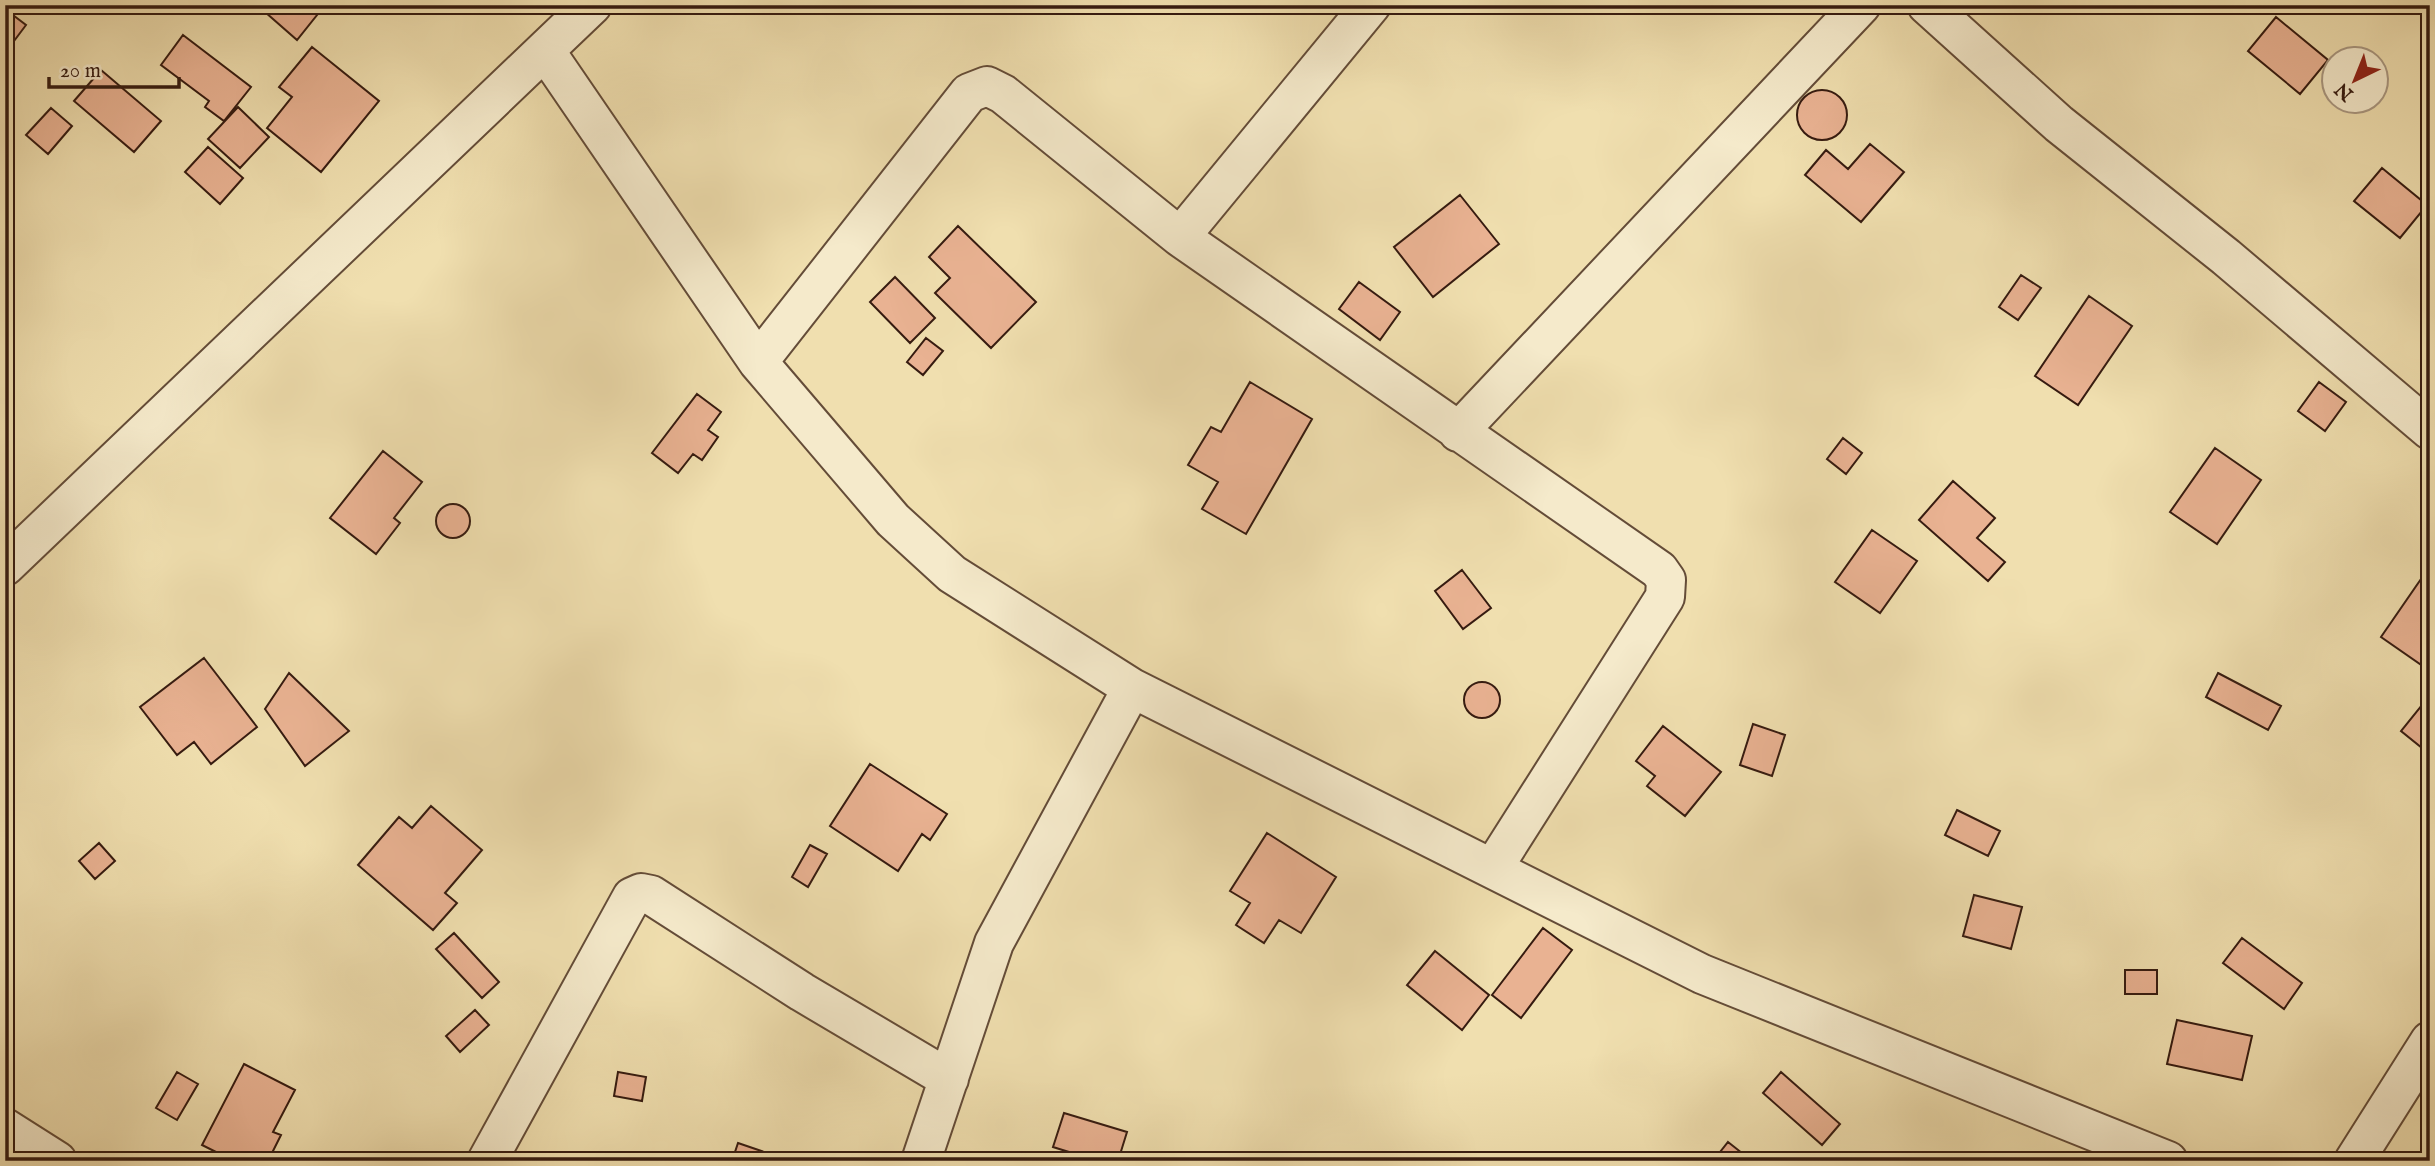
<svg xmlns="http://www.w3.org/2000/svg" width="2435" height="1166" viewBox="0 0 2435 1166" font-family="'IM FELL English',serif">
<rect width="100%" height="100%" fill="#f0dfaf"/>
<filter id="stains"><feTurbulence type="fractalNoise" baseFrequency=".00286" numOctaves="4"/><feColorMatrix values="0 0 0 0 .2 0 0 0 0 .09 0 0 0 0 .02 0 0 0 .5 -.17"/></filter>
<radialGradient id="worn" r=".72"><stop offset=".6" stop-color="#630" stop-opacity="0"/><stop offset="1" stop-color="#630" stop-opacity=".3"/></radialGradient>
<path fill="#e9b292" stroke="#361b10" stroke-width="2" d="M257 5H325L297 40Z
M2129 5H2145L2140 13Z
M5 9 26 25 5 53Z
M2276 17 2328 60 2300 94 2248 51Z
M183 35 251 87 224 121 205 107 209 101 161 65Z
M312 47 379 101 321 172 267 128 292 97 279 87Z
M101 70 161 121 134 152 74 101Z
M1797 115a25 25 0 1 1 50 0a25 25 0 1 1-50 0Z
M238 107 269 137 240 168 208 139Z
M51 108 72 126 48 154 26 135Z
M1870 144 1904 172 1861 222 1805 175 1826 150 1848 169Z
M208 147 243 178 220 204 185 172Z
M2382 168 2427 205 2400 238 2354 201Z
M1460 195 1499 244 1433 297 1394 247Z
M958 226 1036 302 991 348 935 293 950 278 929 257Z
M2021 275 2041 288 2018 320 1999 307Z
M895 277 935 318 910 343 870 302Z
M1359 282 1400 312 1380 340 1339 309Z
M2089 296 2132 326 2078 405 2035 376Z
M926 338 943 351 923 375 907 362Z
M1250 382 1312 419 1246 534 1202 509 1218 482 1188 465 1211 427 1221 432Z
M2319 382 2346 402 2325 431 2298 411Z
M697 394 721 412 708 430 718 437 702 460 693 454 678 473 652 453Z
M1843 438 1862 453 1846 474 1827 459Z
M2215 448 2261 480 2217 544 2170 512Z
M383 451 422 482 394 518 400 523 376 554 330 518Z
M1953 481 1995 518 1977 538 2005 562 1988 581 1919 520Z
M436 521a17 17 0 1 1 34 0a17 17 0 1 1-34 0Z
M1872 530 1917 561 1880 613 1835 582Z
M2430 566V671L2381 637Z
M1462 570 1491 608 1463 629 1435 591Z
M204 658 257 727 211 764 194 742 177 755 140 707Z
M289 673 349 731 305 766 265 709Z
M2218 673 2281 706 2268 730 2206 697Z
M1464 700a18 18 0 1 1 36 0a18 18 0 1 1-36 0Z
M2430 695V748L2427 752 2401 731Z
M1753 724 1785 735 1772 776 1740 765Z
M1663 726 1721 772 1685 816 1647 786 1655 776 1636 761Z
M870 764 947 814 930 840 922 834 898 871 830 826Z
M431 806 482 850 445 893 457 903 433 930 358 865 399 817 412 828Z
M1957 810 2000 831 1988 856 1945 835Z
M1267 833 1336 877 1301 933 1279 920 1264 943 1236 925 1250 903 1230 891Z
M99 843 115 861 95 879 79 861Z
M810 845 827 854 808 887 792 877Z
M1974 895 2022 907 2011 949 1963 936Z
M1543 928 1572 950 1521 1018 1492 995Z
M454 933 499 982 482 998 436 949Z
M2242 938 2302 983 2284 1009 2223 963Z
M1435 951 1489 995 1462 1030 1407 985Z
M2125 970H2157V994H2125Z
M475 1010 489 1025 460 1052 446 1036Z
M2177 1020 2252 1036 2242 1080 2167 1064Z
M244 1064 295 1090 273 1132 281 1135 268 1161H234L202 1145Z
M177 1072 198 1084 177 1120 156 1108Z
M618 1072 646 1077 642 1101 614 1096Z
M1781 1072 1840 1124 1822 1145 1763 1093Z
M1064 1113 1127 1132 1118 1161H1098L1053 1147Z
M1728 1142 1752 1161H1713Z
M738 1143 782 1158 781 1161H732Z"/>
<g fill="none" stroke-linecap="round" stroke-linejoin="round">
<defs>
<path id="minor" d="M1927 5 2059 124 2226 257 2430 430
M546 52 758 362 969 93 987 86 1003 94 1180 237 1371 5
M1180 237 1659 570 1666 580 1665 597 1493 868
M758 362 893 520 952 574 1132 688 994 943 921 1161
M1458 432 1861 5
M5 566 592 5
M1132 688 1702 974 2168 1161
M5 1128 57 1161
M487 1161 632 897 641 893 651 895 802 992 949 1079
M2354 1161 2430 1041"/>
</defs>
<use href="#minor" stroke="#644c38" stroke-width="42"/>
<use href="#minor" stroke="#f5eacb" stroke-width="38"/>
</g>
<rect width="2435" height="1166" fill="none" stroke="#f0dfaf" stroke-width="28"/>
<rect x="7" y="7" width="2421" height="1152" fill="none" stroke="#361b10" stroke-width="3.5"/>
<rect x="14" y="14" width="2407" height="1138" fill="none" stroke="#361b10" stroke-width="2"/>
<g transform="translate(2355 80) rotate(223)"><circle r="33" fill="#f5eacb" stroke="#a99780" stroke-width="2"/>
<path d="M0-5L12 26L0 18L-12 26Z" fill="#8f2418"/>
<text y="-10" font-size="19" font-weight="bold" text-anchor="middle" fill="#361b10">N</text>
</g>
<path d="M49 77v10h130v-10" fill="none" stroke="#361b10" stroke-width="3.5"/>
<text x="60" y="77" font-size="21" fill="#361b10" stroke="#f5eacb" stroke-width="5" paint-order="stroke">20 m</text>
<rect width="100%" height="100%" filter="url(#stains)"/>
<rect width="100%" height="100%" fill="url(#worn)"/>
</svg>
